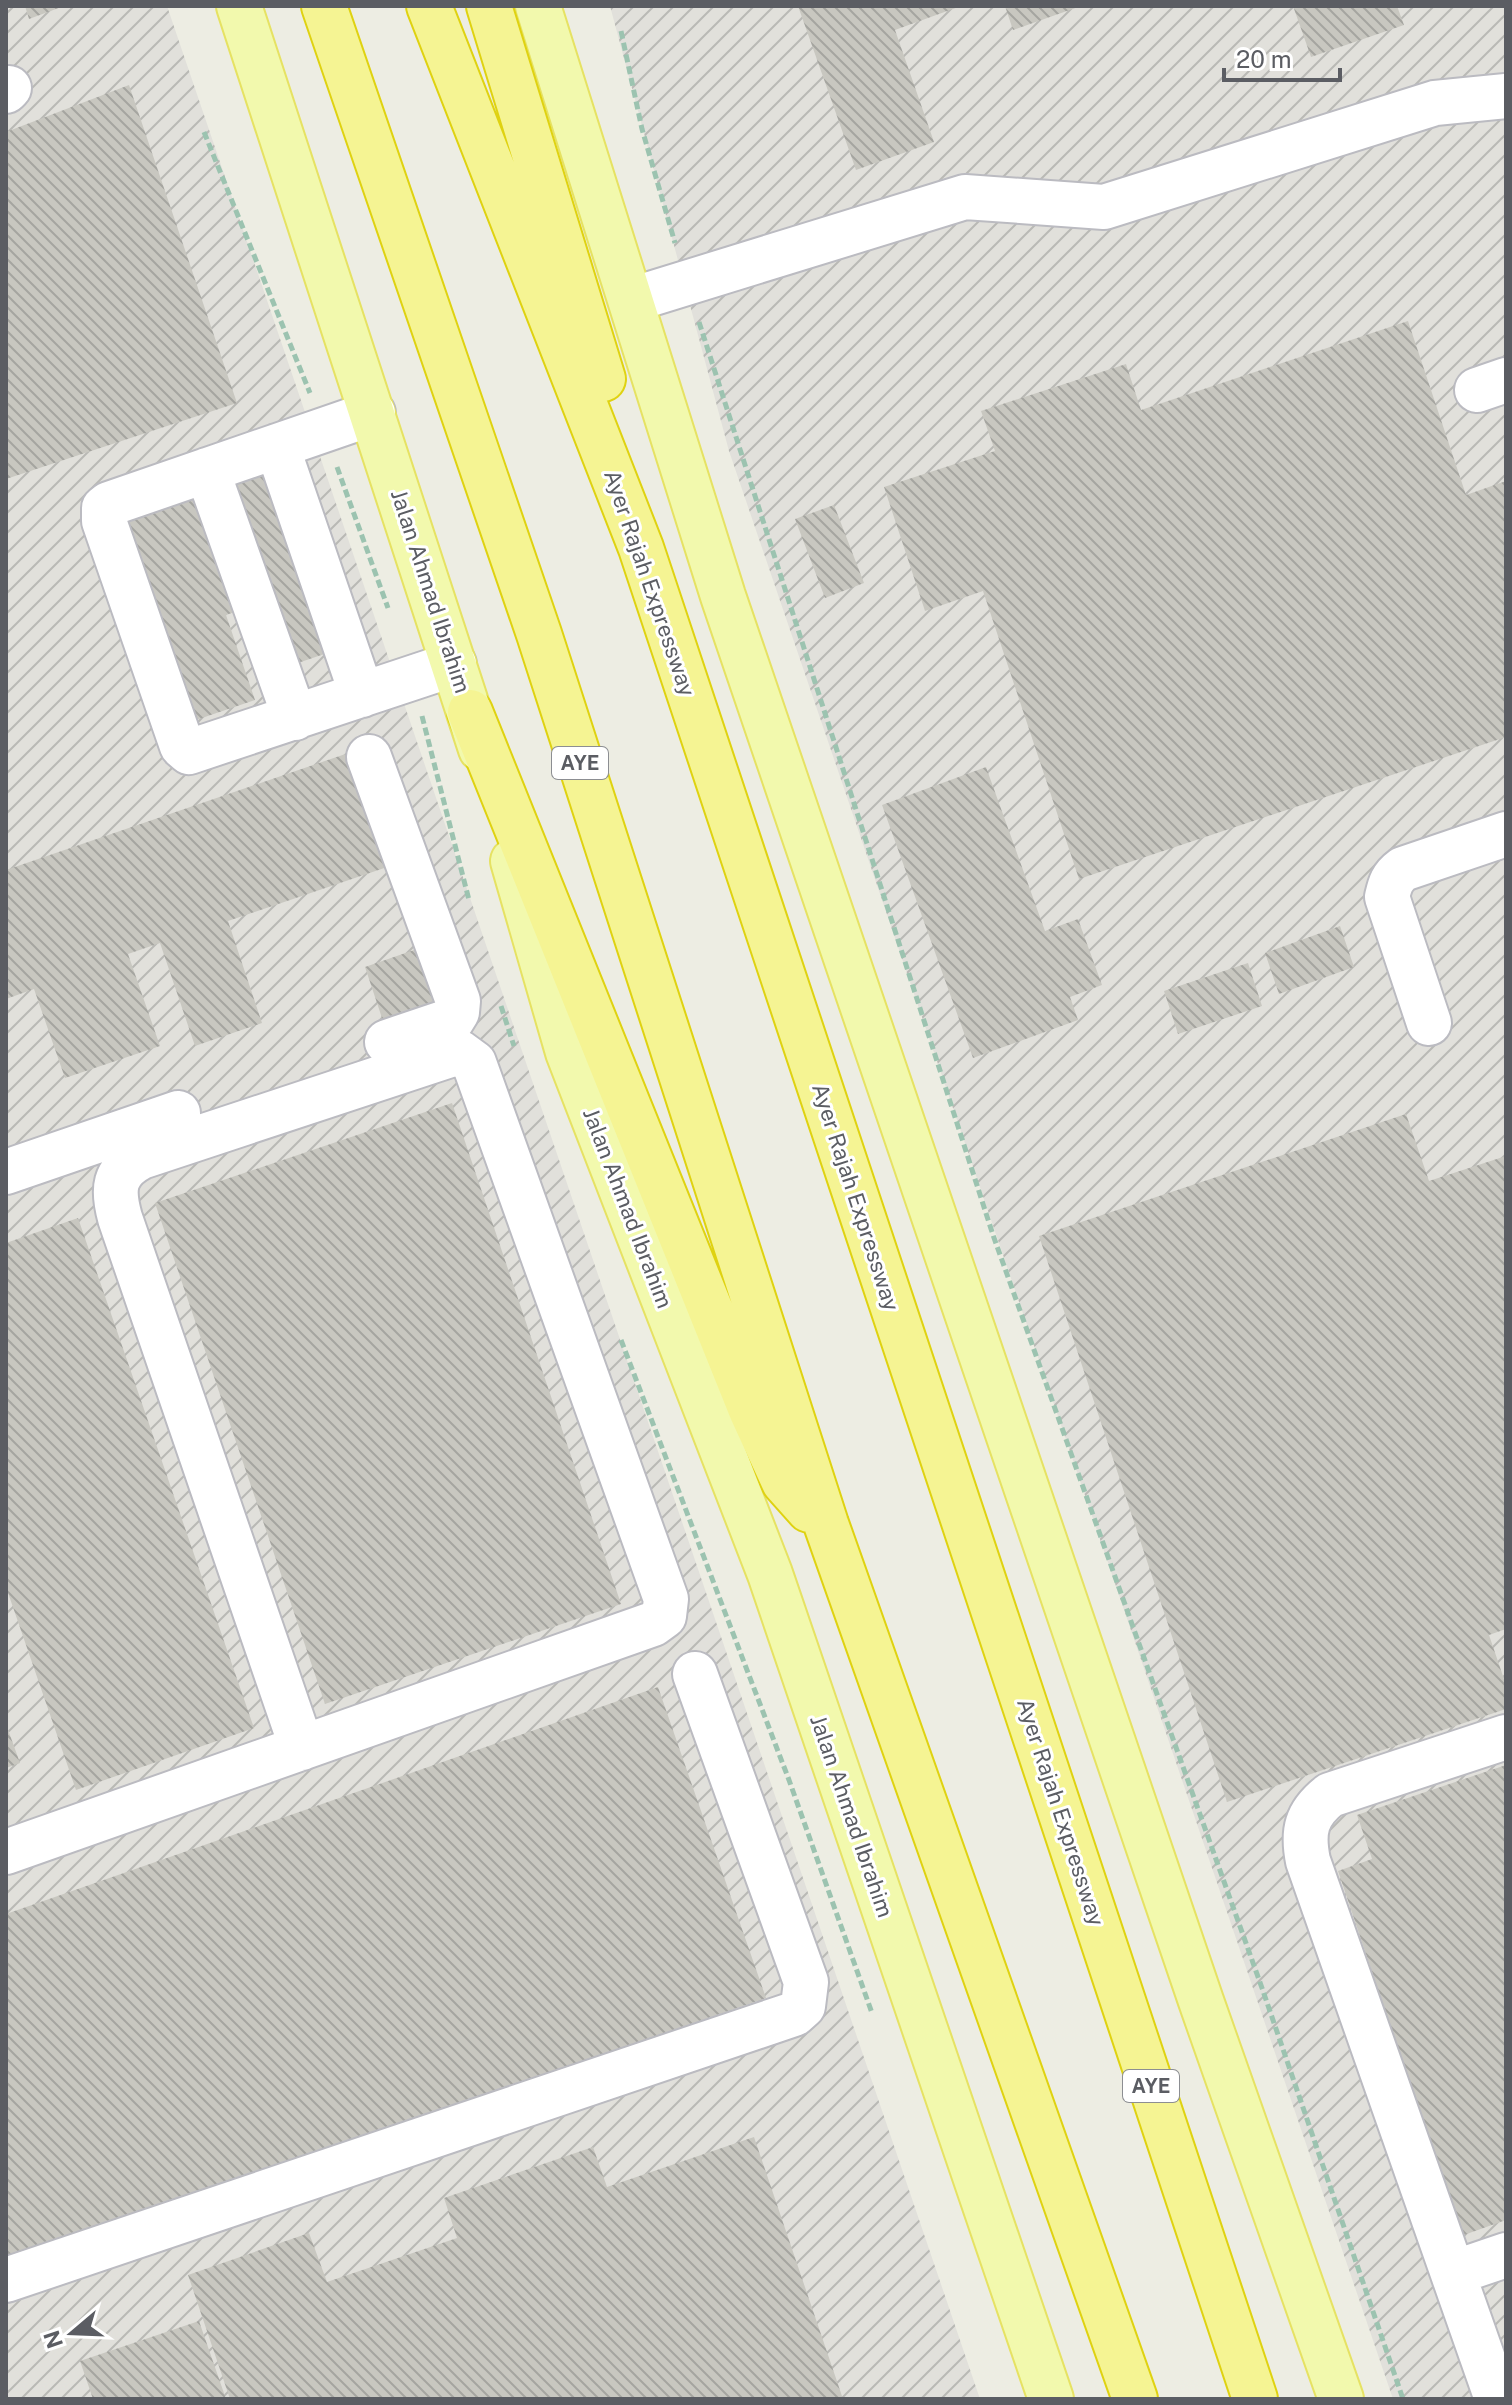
<svg xmlns="http://www.w3.org/2000/svg" width="1512" height="2405" viewBox="0 0 1512 2405" font-family="'Public Sans',sans-serif">
<defs>
<pattern id="industrial-furrows" width="10" height="10" patternUnits="userSpaceOnUse" patternTransform="scale(2)"><rect width="10" height="10" fill="#e1e0db"/><path d="M-1 1l2-2M0 10L10 0M9 11l2-2" fill="none" stroke="#b9b9b5"/></pattern>
<pattern id="building-back-hatch" width="6" height="6" patternUnits="userSpaceOnUse" patternTransform="scale(2)"><rect width="6" height="6" fill="#c8c7c0"/><path d="M-1 5l2 2M0 0l6 6M5-1l2 2" fill="none" stroke="#a5a5a0"/></pattern>
</defs>
<rect width="100%" height="100%" fill="#edede3"/>
<path fill="url(#industrial-furrows)" d="M6 6H167L980 2399H6Z
M610 6H1506V2399H1393L729 451Z"/>
<path fill="url(#building-back-hatch)" d="M25 6H64L29 19Z
M798 6H961L895 30 934 142 856 170Z
M1005 6H1081L1013 30Z
M1293 6H1397L1404 25 1311 57Z
M129 85 237 403 6 479V132Z
M1408 321 1466 495 1506 481V737L1079 879 983 591 925 611 884 487 995 451 981 411 1126 364 1141 410Z
M272 465 336 650 295 664 272 599 226 615 255 700 193 721 117 503 230 479Z
M834 505 864 583 825 598 795 519Z
M363 748 402 862 228 921 262 1023 195 1046 160 943 128 954 160 1046 65 1078 34 989 6 999V870Z
M986 767 1045 931 1078 919 1102 985 1070 997 1078 1020 973 1058 882 805Z
M1340 926 1354 967 1279 994 1265 953Z
M417 949 435 1004 383 1021 365 967Z
M1248 963 1262 1006 1178 1034 1164 991Z
M452 1103 621 1604 325 1704 155 1203Z
M1406 1114 1429 1181 1506 1156V1629L1489 1635 1506 1685V1709L1227 1802 1039 1236Z
M78 1218 254 1728 76 1790 6 1587V1243Z
M658 1687 766 1998 9 2261 6 2251V1914Z
M6 1724 20 1763 6 1768Z
M1506 1765V2220L1461 2236 1338 1871 1372 1859 1357 1815Z
M754 2137 843 2399H230L188 2275 309 2233 327 2282 457 2238 444 2198 593 2147 607 2187Z
M199 2321 226 2399H93L80 2361Z"/>
<g fill="none" stroke-linecap="round" stroke-linejoin="round">
<defs>
<path id="minor" d="M6 91 9 88
M631 300 965 197 1104 207 1435 103 1506 96
M1477 390 1506 380
M373 413 109 504 104 508V521L182 746 189 752 454 664
M277 446 362 695
M207 470 295 718
M369 757 458 1001 457 1012 452 1020 387 1042
M1429 1023 1387 897C1390 884 1392 877 1403 869L1506 834
M6 1172 178 1113
M6 1852 653 1624 664 1616 666 1599 474 1063 459 1052 141 1157C113 1172 112 1189 120 1218L302 1748
M1453 2273 1506 2255
M6 2280 794 2014 803 2006 806 1982 695 1674
M1497 2399 1308 1861C1302 1831 1306 1814 1330 1795L1506 1737"/>
<path id="major" d="M239 6 481 749
M538 6 723 596 1201 2001 1341 2399
M513 861 568 1052 770 1574 1051 2399"/>
<path id="highway" d="M324 6 539 634 826 1524 1135 2399
M429 6 641 548 1255 2399
M489 6 603 379
M470 712 751 1410 784 1482 809 1510"/>
</defs>
<use href="#minor" stroke="#bbbbc1" stroke-width="48"/>
<use href="#major" stroke="#e6e263" stroke-width="48"/>
<use href="#highway" stroke="#dfd211" stroke-width="48"/>
<path stroke="#9cc3b0" stroke-width="5" stroke-dasharray="8 4" stroke-linecap="butt" d="M621 31 642 129 675 243
M204 132 310 393
M699 322 993 1235 1262 1988 1403 2399
M337 467 388 608
M422 716 469 900
M501 1006 514 1046
M621 1340 789 1780 872 2013"/>
<use href="#minor" stroke="#fff" stroke-width="44"/>
<use href="#major" stroke="#f2f9ad" stroke-width="44"/>
<use href="#highway" stroke="#f5f493" stroke-width="44"/>
</g>
<g text-anchor="middle" dominant-baseline="central" stroke-width="6" stroke-linejoin="round" paint-order="stroke">
<g fill="#fff" stroke="#8c8e92" stroke-width="2">
<rect x="552" y="747" width="56" height="32" rx="6"/>
<rect x="1123" y="2070" width="56" height="32" rx="6"/>
</g>
<g font-size="20" font-weight="bold" fill="#5b5d63">
<text x="580" y="763">AYE</text>
<text x="1151" y="2086">AYE</text>
</g>
<g font-size="22" fill="#5b5d63" stroke="#fff">
<text transform="translate(650 583) rotate(71)">Ayer Rajah Expressway</text>
<text transform="translate(431 591) rotate(72)">Jalan Ahmad Ibrahim</text>
<text transform="translate(856 1197) rotate(72)">Ayer Rajah Expressway</text>
<text transform="translate(628 1208) rotate(69)">Jalan Ahmad Ibrahim</text>
<text transform="translate(1061 1812) rotate(72)">Ayer Rajah Expressway</text>
<text transform="translate(852 1816) rotate(71)">Jalan Ahmad Ibrahim</text>
</g>
</g>
<rect width="1512" height="2405" fill="none" stroke="#5b5d63" stroke-width="16"/>
<g transform="translate(72 2333) rotate(251)" stroke="#ffffff" stroke-width="6" paint-order="stroke">
<path d="M0-6L14 30L0 20L-14 30Z" fill="#5b5d63"/>
<text y="-12" font-size="22" font-weight="bold" text-anchor="middle" fill="#5b5d63">N</text>
</g>
<path d="M1224 68v12h116v-12" fill="none" stroke="#5b5d63" stroke-width="4"/>
<text x="1236" y="68" font-size="24" fill="#5b5d63" stroke="#ffffff" stroke-width="6" paint-order="stroke">20 m</text>
</svg>
